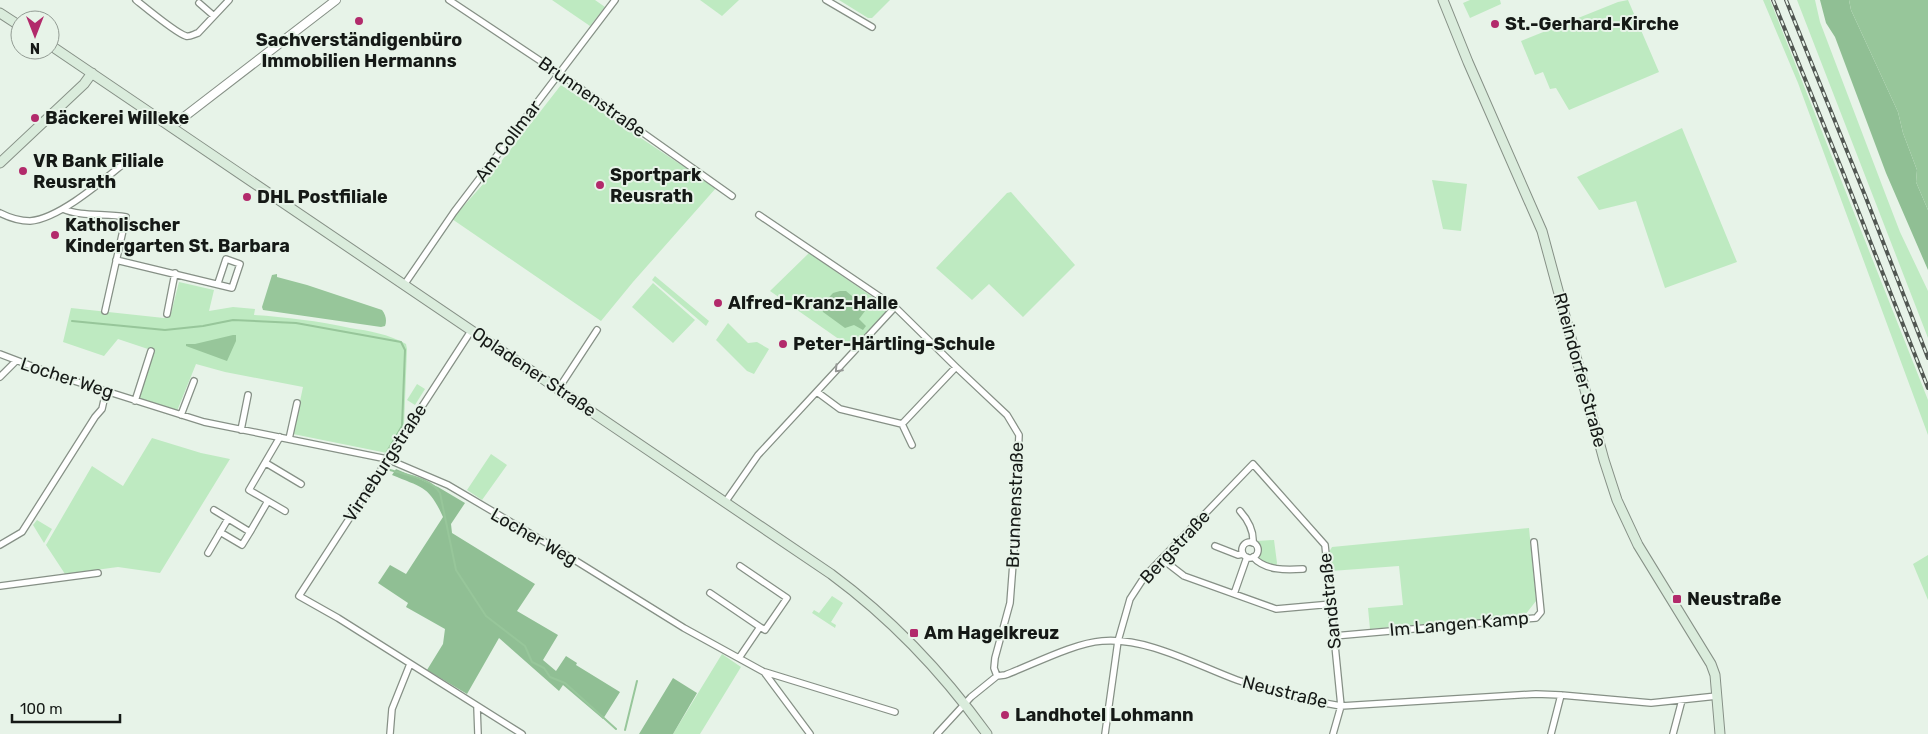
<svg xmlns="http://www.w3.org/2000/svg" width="1928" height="734" viewBox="0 0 1928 734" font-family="Rubik,sans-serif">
<rect width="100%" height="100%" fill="#e7f3e8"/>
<path fill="#beeac1" d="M552 0H595L605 7 590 26Z
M700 0H739L722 16Z
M839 0H890L872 18H868Z
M1470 0H1500L1501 4 1470 18 1463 3Z
M1628 0 1659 72 1569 110 1556 88 1550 89 1543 72 1535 75 1521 41 1618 2Z
M1763 0H1770L1928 400V435L1798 83Z
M1797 0H1815L1820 22 1885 193 1900 232 1928 291V338Z
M561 85 716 188 633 282 601 321 452 219 485 182Z
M1682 128 1737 262 1665 288 1636 201 1599 210 1577 177Z
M1432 180 1467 184 1461 231 1443 229Z
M1011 192 1075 265 1023 317 989 284 972 300 936 268 1007 193Z
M809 253 887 307 888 311 853 349 770 291Z
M655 276 709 321 706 326 652 280Z
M179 282 214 290 209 311 233 307 255 309 254 315C286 317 318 321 350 328 370 331 388 334 406 344L407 349 404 426 387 453 293 434 303 387 225 372 196 364 177 411 138 398 154 351 118 339 104 356 63 342 71 308 164 318 170 317Z
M653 283 695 320 673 343 632 307Z
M728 323 748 343 757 342 769 349 754 374 747 371 716 340Z
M417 384 425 389 415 405 407 400Z
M152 438 201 453 230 459 160 573 118 567 65 574 46 545 92 466 123 486Z
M491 454 507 465 482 500 467 490Z
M37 520 52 529 44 543 33 525Z
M1529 528 1536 601 1525 615 1370 629 1368 608 1403 605 1399 566 1331 571 1329 552 1332 547Z
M1274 540 1277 563 1276 566 1260 560 1259 557 1261 549 1257 541Z
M1928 555V600L1913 564Z
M832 596 843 603 831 622 836 625 835 628 812 613 814 610 819 613Z
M722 654 741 667 700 734H673Z"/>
<path fill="#90bf94" d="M1820 0H1849L1851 10 1898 112 1903 133 1917 170 1916 182 1928 210V270L1886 173 1835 37 1826 23Z
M396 469 438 487 465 503 451 524 452 533 535 584 517 611 558 635 543 660 556 671 566 656 577 663 576 665 620 692 603 719 563 685 559 691 499 638 467 694 427 670 443 644 445 629 406 607 408 603 378 583 390 565 406 574 443 517C429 486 423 488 392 475Z
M673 678 697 693 673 734H639Z"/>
<path fill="#97c69a" d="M1849 0H1928V210L1916 182 1917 170 1903 133 1898 112 1851 10Z
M277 274V277L307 285 382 310C386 315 387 321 385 326L381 327 263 310 262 307 272 275Z
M840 291H846L865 307V311L859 319 866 326 863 330 854 325 845 328 823 312 821 306 833 293Z
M233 335H236V341L227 361 186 346V344H195Z"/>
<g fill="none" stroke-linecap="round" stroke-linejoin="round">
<path stroke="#97c69a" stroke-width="2" d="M72 321 165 330 203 326 233 320 296 323 401 342 405 350 402 426 385 455
M390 470C406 475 431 478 440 493L456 570 486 616 525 646 532 662 544 668 550 677 565 683 616 729
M625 730 637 681"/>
<defs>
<path id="minor" d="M136 0C146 8 176 33 186 36 190 37 194 34 198 33L229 0
M449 0 560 74 732 196
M826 0 872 27
M199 3 214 16
M63 209C81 217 106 213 126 217L105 311
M0 213C10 218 19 221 30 221 58 219 100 183 122 165
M759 215 895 307 956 367 1007 415 1019 435 1014 550 1010 603 995 658 994 668 997 676
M116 260 232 288 240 264 226 259 218 283
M404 285 454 212 615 0
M167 314 175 273
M471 331 299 596 338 618 522 734
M0 354 55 375 204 422 387 459 448 485 560 551 684 628 764 672 810 734
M0 377 16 361
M559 388 597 330
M817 392 840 409 902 424 912 445
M135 401 151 351
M181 415 194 381
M902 424 956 367
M241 430 248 395
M280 437 249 490 285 511
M289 439 297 403
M266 463 301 484
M726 501 758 455 895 307
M214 510 250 532 268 501
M1240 511C1248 520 1254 530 1253 543
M220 532 242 545 250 532
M1242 550a8 8 0 1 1 16 0a8 8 0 1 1-16 0Z
M0 545 22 532 95 417 102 409 106 391
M1215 546 1238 555 1243 554
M208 553 228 519
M1253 557C1265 571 1287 570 1303 569
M1162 559 1184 576 1276 609 1332 604
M740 566 787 598 765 630 760 627
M0 586 98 573
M710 593 760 627 739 658
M1234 594 1247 557
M1334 636 1536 618 1541 612 1534 542
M765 672 895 712
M477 707 478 734
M390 734 392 709 410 664
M937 734 971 697 997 676 1005 675C1032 665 1074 643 1102 641 1147 637 1196 665 1237 680 1271 692 1305 700 1341 706L1536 694 1561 695 1651 703 1717 696
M1105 734 1118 641 1130 599 1145 576 1253 464 1325 545 1341 706 1333 734
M1551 734 1561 695
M1673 734 1682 700"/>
<path id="tertiary" d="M171 127 336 0"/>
<path id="secondary" d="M1443 0 1468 62 1542 231 1604 460 1617 500 1638 545 1711 664 1715 675 1720 734
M0 13 20 26
M50 45 831 574C892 619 943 673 987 734
M0 163 84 84 92 73"/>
</defs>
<use href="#minor" stroke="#869086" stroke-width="8"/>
<use href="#tertiary" stroke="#869086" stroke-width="10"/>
<use href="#secondary" stroke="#869086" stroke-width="11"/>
<use href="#minor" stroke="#fff" stroke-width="5.5"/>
<use href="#tertiary" stroke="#fff" stroke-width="8"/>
<use href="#secondary" stroke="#daecdc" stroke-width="9"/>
<defs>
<path id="rail" d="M1773 0 1844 175 1928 388
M1786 0 1866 198 1928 358"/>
</defs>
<use href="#rail" stroke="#515752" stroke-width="4"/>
<use href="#rail" stroke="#e7f3e8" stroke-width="2" stroke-dasharray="5.5" stroke-linecap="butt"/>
</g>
<defs><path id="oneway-chevron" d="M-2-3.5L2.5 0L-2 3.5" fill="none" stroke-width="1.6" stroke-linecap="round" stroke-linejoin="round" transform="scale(1.25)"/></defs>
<use stroke="#969896" href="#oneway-chevron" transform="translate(838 369) rotate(133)"/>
<g fill="#b22a6b" stroke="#e7f3e8" stroke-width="2">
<circle cx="359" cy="21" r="5"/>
<circle cx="1495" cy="24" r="5"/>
<circle cx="35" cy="118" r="5"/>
<circle cx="23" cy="171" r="5"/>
<circle cx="600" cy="185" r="5"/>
<circle cx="247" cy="197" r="5"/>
<circle cx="55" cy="235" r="5"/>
<circle cx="718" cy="303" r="5"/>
<circle cx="783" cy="344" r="5"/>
<rect x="1672" y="594" width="10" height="10" rx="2.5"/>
<rect x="909" y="628" width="10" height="10" rx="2.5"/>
<circle cx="1005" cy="715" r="5"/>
</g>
<g text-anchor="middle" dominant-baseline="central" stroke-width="4" stroke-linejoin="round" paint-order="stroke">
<g font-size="18" font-weight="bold" fill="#151916" stroke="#e7f3e8" text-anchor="start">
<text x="1505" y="24">St.-Gerhard-Kirche</text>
<text x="359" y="40" text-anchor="middle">Sachverständigenbüro<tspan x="359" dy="21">Immobilien Hermanns</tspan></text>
<text x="45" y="118">Bäckerei Willeke</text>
<text x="33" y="161">VR Bank Filiale<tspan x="33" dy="21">Reusrath</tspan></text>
<text x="610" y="175">Sportpark<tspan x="610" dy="21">Reusrath</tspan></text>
<text x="257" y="197">DHL Postfiliale</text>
<text x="65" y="225">Katholischer<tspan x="65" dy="21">Kindergarten St. Barbara</tspan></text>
<text x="728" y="303">Alfred-Kranz-Halle</text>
<text x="793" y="344">Peter-Härtling-Schule</text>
<text x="1687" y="599">Neustraße</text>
<text x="924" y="633">Am Hagelkreuz</text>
<text x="1015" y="715">Landhotel Lohmann</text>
</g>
<g font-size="18" fill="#151916" stroke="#e7f3e8">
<text transform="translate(592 97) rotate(35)">Brunnenstraße</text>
<text transform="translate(508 141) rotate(-53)">Am Collmar</text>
<text transform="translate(1580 370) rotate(75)">Rheindorfer Straße</text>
<text transform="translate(534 372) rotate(34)">Opladener Straße</text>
<text transform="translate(67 378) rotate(18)">Locher Weg</text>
<text transform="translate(385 463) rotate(-57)">Virneburgstraße</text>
<text transform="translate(1015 505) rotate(-88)">Brunnenstraße</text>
<text transform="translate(534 537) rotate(30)">Locher Weg</text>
<text transform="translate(1175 547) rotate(-47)">Bergstraße</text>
<text transform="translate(1330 601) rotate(-96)">Sandstraße</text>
<text transform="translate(1459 624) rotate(-5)">Im Langen Kamp</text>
<text transform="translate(1285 692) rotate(14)">Neustraße</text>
</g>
</g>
<g transform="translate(35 35) rotate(180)"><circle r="24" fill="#e7f3e8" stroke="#939c94"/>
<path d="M0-4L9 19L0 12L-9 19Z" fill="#b22a6b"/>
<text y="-8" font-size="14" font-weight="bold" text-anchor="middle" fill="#151916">N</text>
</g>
<path d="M12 714v8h108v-8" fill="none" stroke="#151916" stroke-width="2.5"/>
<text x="20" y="714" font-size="15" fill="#151916" stroke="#e7f3e8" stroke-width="4" paint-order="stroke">100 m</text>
</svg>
